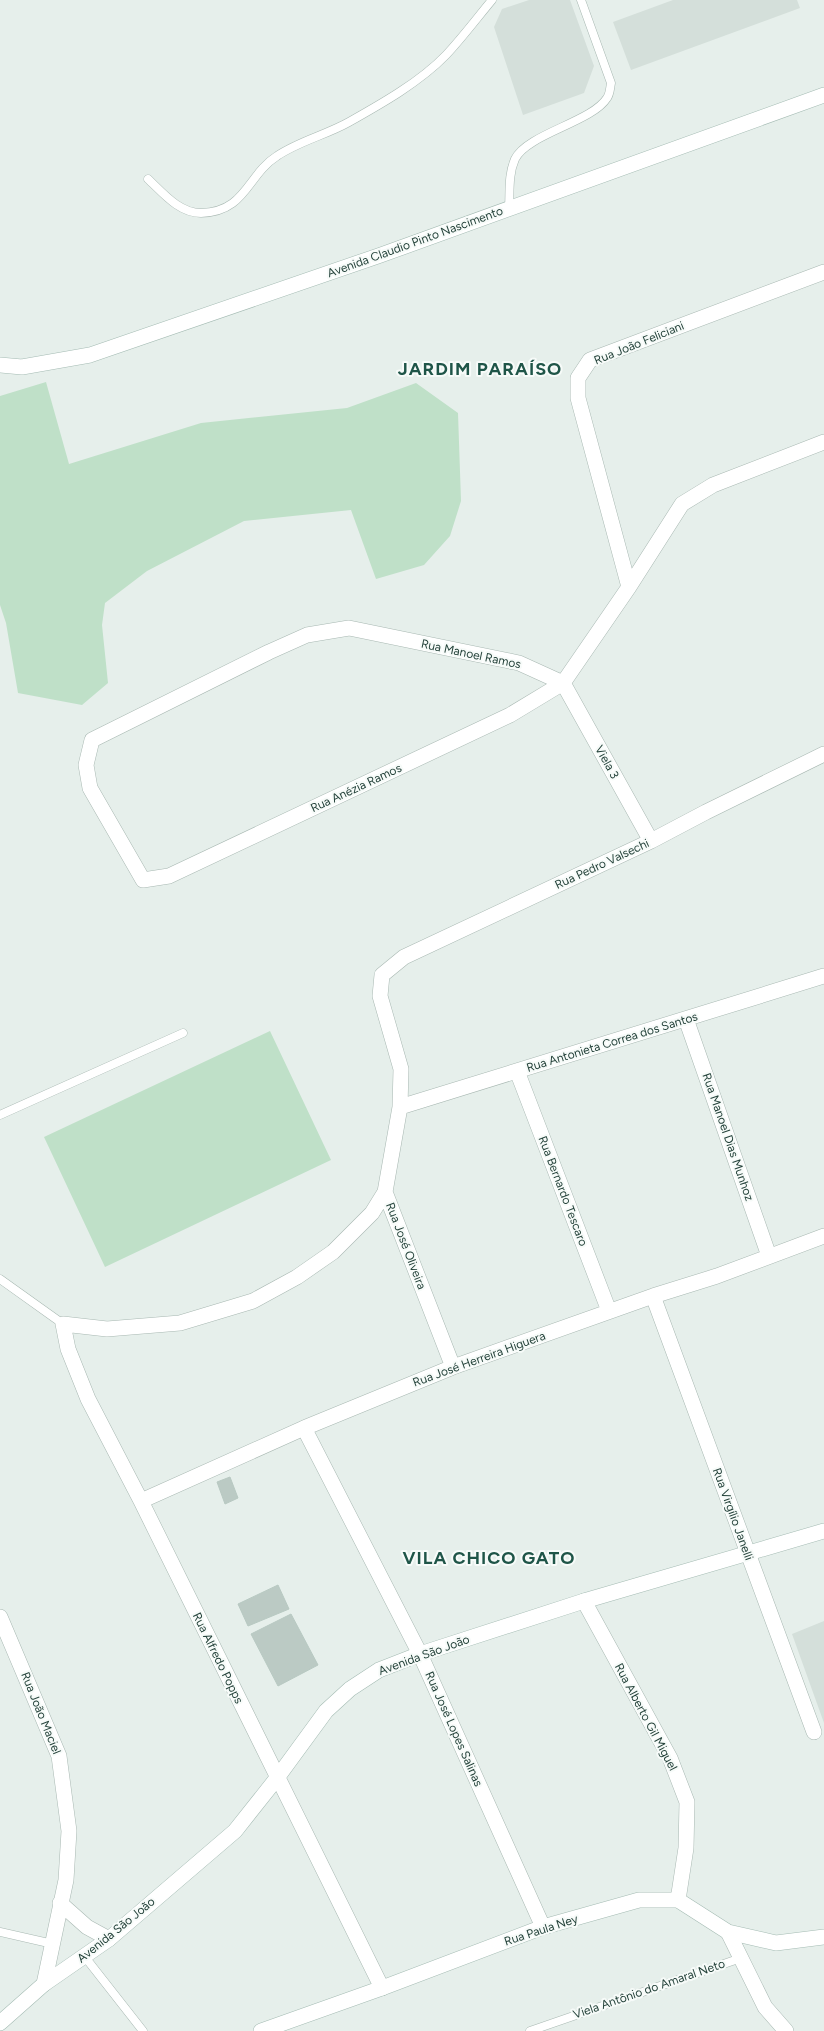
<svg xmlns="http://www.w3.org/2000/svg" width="824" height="2031" viewBox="0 0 824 2031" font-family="Figtree,sans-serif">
<rect width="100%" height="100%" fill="#e6efeb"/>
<path fill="#d4dfda" d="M529 0H570L594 66 584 93 523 115 494 27 502 9Z
M673 0H797L800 8 631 70 613 22Z
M824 1621V1723L792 1634Z"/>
<path fill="#bfe0c8" d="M46 382 69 464 201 423 347 408 416 383 458 413 461 501 450 536 424 565 376 579 351 510 244 521 147 571 105 603 102 625 108 683 82 705 18 693 6 623 0 605V396Z
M270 1031 331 1160 105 1267 44 1137Z"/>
<path fill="#bbcac4" stroke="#b8c9c2" d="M230 1477 238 1498 225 1504 217 1482Z
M278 1585 289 1609 248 1626 238 1604Z
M291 1614 318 1665 278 1686 251 1634Z"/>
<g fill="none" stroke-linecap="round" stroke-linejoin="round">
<defs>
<path id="lane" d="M148 179C163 193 179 213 201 213 246 212 247 175 277 156 299 141 326 135 349 122 381 104 420 82 446 55 462 38 477 18 492 0
M509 208C510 192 508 175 515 159 527 134 592 122 607 98 610 94 610 88 611 83L581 0
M0 1115 183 1033
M0 1279 63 1324
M0 1932 53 1944
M85 1957 143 2031
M530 2031 741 1958"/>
<path id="street" d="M629 587 578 398V378L590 360 824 272
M651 841 563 683 510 715 169 876 143 880 90 788 86 765 92 740 269 652 307 635 349 628 519 663 563 683 629 587 682 504 713 485 824 442
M686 1019 769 1256
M517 1071 609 1311
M400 1107 824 976
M653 1296 814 1732
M453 1367 385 1192 400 1107 401 1069 380 996 382 975 404 957 651 841 706 812 824 754
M304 1428 420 1654 543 1927
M141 1501 304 1428 453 1367 653 1296 717 1276 824 1236
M584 1601 670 1758 687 1802 686 1848 678 1900
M0 1617 59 1756 69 1831 66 1880 44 1984
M60 1903 87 1927 109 1939
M728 1932 765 2007 786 2031
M382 1988 141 1501 88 1399 68 1349 63 1324 107 1329 180 1323 253 1301 297 1277 333 1252 372 1213 385 1192"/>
<path id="secondary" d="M0 365 22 367 90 355 378 256 824 95
M0 2023 44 1984 109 1939 235 1831 277 1778 326 1711 350 1689 379 1670 420 1654 584 1601 824 1531
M261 2031 382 1988 543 1927 639 1900H678L728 1932 776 1943 824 1937"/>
</defs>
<use href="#lane" stroke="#a8b8b2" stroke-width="9"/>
<use href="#street" stroke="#a8b8b2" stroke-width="16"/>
<use href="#secondary" stroke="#a4bbb3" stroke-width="16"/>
<use href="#lane" stroke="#fff" stroke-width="8"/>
<use href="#street" stroke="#fff" stroke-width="15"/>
<use href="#secondary" stroke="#fff" stroke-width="15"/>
</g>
<g text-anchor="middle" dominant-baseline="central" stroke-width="4" stroke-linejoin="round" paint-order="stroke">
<g font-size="12" fill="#24423a" stroke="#f7fbf9">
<text transform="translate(415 242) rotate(-20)">Avenida Claudio Pinto Nascimento</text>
<text transform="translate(639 343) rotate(-22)">Rua João Feliciani</text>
<text transform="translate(471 654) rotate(12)">Rua Manoel Ramos</text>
<text transform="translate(607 762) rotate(61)">Viela 3</text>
<text transform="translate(356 788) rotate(-25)">Rua Anézia Ramos</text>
<text transform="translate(602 864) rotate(-25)">Rua Pedro Valsechi</text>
<text transform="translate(612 1042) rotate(-17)">Rua Antonieta Correa dos Santos</text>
<text transform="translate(728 1137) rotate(71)">Rua Manoel Dias Munhoz</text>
<text transform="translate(563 1191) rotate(69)">Rua Bernardo Tescaro</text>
<text transform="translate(406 1246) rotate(69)">Rua José Oliveira</text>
<text transform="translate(479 1359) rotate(-20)">Rua José Herreira Higuera</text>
<text transform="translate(733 1514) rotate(70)">Rua Virgílio Janelli</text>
<text transform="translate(424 1655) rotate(-20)">Avenida São João</text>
<text transform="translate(218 1658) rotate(64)">Rua Alfredo Popps</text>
<text transform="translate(41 1713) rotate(68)">Rua João Maciel</text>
<text transform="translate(646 1717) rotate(62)">Rua Alberto Gil Miguel</text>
<text transform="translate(454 1729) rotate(66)">Rua José Lopes Salinas</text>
<text transform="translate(116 1930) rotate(-39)">Avenida São João</text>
<text transform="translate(541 1930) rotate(-18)">Rua Paula Ney</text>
<text transform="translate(649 1989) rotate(-19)">Viela Antônio do Amaral Neto</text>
</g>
<g font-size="18" font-weight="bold" letter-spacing="1" fill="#1f5548" stroke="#f7fbf9">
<text x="480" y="369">JARDIM PARAÍSO</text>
<text x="489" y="1558">VILA CHICO GATO</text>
</g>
</g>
</svg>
